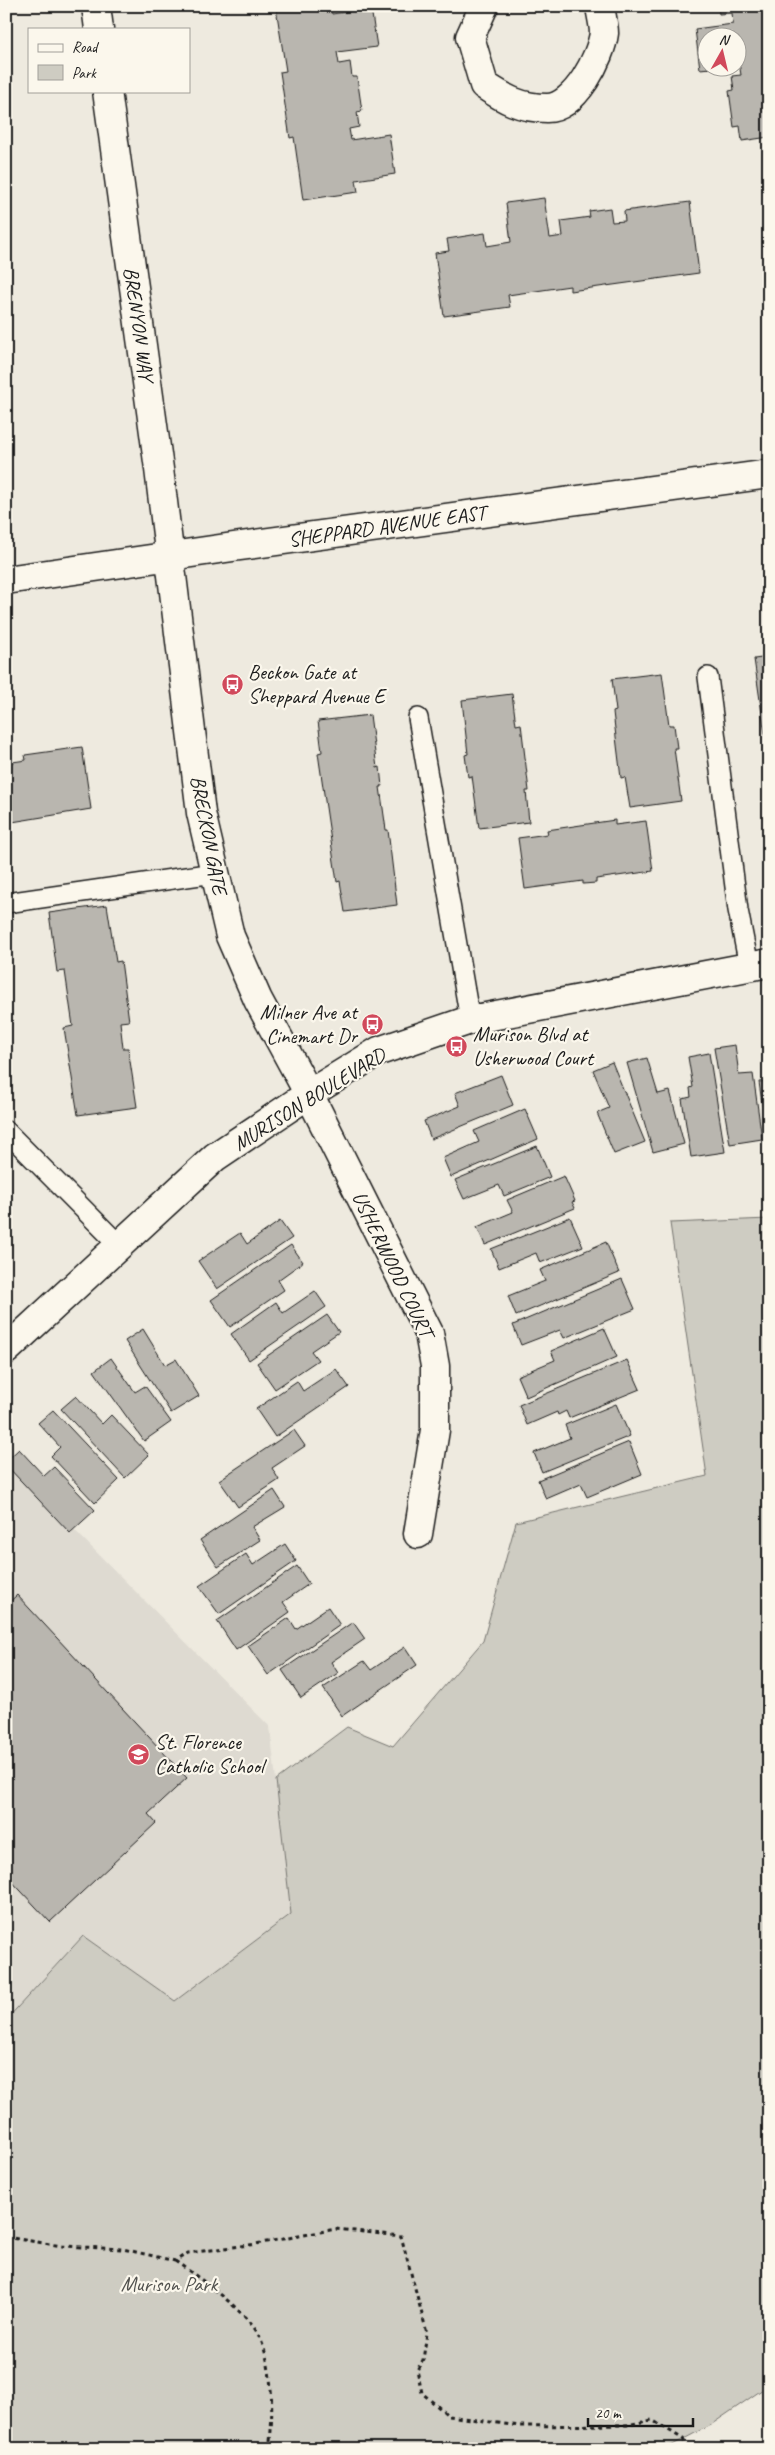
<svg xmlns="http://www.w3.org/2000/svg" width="775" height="2455" viewBox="0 0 775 2455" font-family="Caveat,sans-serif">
<rect width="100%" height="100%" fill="#eeeadf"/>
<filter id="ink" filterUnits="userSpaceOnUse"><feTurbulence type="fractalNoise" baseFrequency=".02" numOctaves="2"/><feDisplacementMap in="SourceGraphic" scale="10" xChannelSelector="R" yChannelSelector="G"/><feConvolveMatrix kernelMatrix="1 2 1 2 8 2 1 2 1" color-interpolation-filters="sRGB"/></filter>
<g filter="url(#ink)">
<path fill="#dedad1" d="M6 1461 270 1727 291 1914 175 2001 83 1936 6 2020Z"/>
<path fill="#ceccc2" stroke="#75746f" d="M769 1219V2385L712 2424 665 2449H6V2020L83 1936 175 2001 291 1914 276 1780 347 1727 393 1746 483 1641 516 1522 707 1476 670 1223Z"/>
<path fill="#b9b6af" stroke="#1c1c1c" d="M286 6H331L332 14 371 8 377 47 337 52 339 64 350 62 352 77H357L362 111 357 112 359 127 349 129 351 140 389 134 395 174 356 180 358 192 303 200 294 137 290 138 280 72 286 71 276 8Z
M718 6H769V137L742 141 740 126 734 127 729 91 734 90 732 76 741 75 739 63 738 64V38H708V68H710L700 69 695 29 733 24 732 13 719 14Z
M544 198 550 238 563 236 561 221 590 217 589 211 610 208 612 222 625 221 624 211 690 202 699 273 570 291V286L508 295 510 307 444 316 435 253 449 251 447 239 485 233 487 246 511 242 506 203Z
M769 657V762L754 659Z
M662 673 669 725H674L677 748H674L681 801 630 808 625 777 621 778 613 712 616 711 612 679Z
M512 694 516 725 521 724 529 791H526L529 822 479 828 472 776 468 777 465 755 468 754 462 700Z
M370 715 377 768 380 767 382 787H380L386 830H388L397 905 345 912 340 881 337 882 318 753 322 752 318 721Z
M82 747 91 809 6 823V763L26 760 25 755Z
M615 820V825L646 821 653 871 596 879V883L583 884V881L525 889 518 838 548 834 547 830Z
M107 905 116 962 121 961 129 1021 120 1022 123 1048H128L137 1107 78 1115 64 1028 73 1026 65 971 57 972 49 913Z
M769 1040V1065L766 1041Z
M735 1045 739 1075 753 1074 762 1139 730 1144 714 1048Z
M709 1053 725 1152 691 1157 682 1099 691 1097 690 1088 693 1087 688 1057Z
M647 1058 658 1094 670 1091 684 1144 653 1152 627 1063Z
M612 1062 645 1142 614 1154 597 1113 609 1108 593 1070Z
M501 1075 513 1105 431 1139 424 1121 460 1106 455 1093Z
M769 1081V1131H766L759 1082Z
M525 1109 538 1139 451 1177 443 1158 479 1142 474 1131Z
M537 1146 550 1177 504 1196 499 1185 464 1199 455 1180Z
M564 1176 575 1201 572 1202 575 1208 485 1245 477 1227 513 1212 507 1200Z
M570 1217 583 1246 540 1263 536 1253 499 1268 491 1249Z
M280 1221 292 1238 217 1289 198 1261 240 1233 247 1244Z
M606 1242 619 1273 516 1316 508 1296 545 1281 540 1270Z
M291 1245 303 1262 278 1280 284 1290 230 1327 211 1300Z
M622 1279 635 1309 564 1338 560 1330 521 1345 513 1325Z
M315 1291 326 1307 249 1360 231 1334 276 1302 283 1313Z
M327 1315 339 1332 311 1351 318 1360 275 1389 257 1363Z
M604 1328 617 1357 526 1397 517 1376 555 1360 551 1351Z
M143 1329 165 1365 176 1359 199 1396 171 1413 125 1341Z
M111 1358 135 1392 145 1386 171 1422 144 1441 94 1371Z
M627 1360 640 1389 569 1418 566 1411 558 1415 557 1412 527 1425 519 1405Z
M336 1369 349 1387 275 1437 256 1409 297 1381 303 1391Z
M76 1396 102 1424 111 1415 149 1455 125 1478 61 1409Z
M616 1404 630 1436 542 1472 534 1453 570 1438 565 1425Z
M53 1410 119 1480 95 1503 51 1456 60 1447 38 1423Z
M294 1430 305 1446 272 1468 279 1480 238 1507 219 1480Z
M629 1442 642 1474 587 1497 581 1484 546 1499 538 1480Z
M19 1449 44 1476 54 1467 95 1510 70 1533 6 1465V1461Z
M274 1490 285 1507 252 1527 260 1540 218 1567 200 1540Z
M285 1544 296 1561 219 1614 199 1586 246 1554 253 1565Z
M297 1566 309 1584 283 1602 290 1612 236 1650 217 1621Z
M17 1595 187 1778 148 1814 156 1823 50 1922 6 1875V1605Z
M328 1607 340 1625 268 1675 248 1646 289 1618 296 1629Z
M353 1622 365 1639 331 1662 338 1673 301 1698 282 1670Z
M405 1647 417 1665 342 1716 323 1688 364 1661 371 1670Z"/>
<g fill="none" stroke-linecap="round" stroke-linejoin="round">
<defs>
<path id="lane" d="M708 677 738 910 749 966
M418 718 470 1020
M6 903 214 873
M6 1131 119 1245"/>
<path id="street" d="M484 6 470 37 484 85C505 99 520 108 547 108 575 108 601 57 604 33 604 25 601 14 600 6
M309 1094 429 1333 435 1366V1430L418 1534"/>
<path id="secondary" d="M96 6 99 29
M107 91 159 469 201 813 230 936 258 1000 309 1094
M6 580 233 547 769 474
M6 1350 215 1157 309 1094 379 1051 470 1020 769 963"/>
</defs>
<use href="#lane" stroke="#1c1c1c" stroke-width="22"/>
<use href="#street" stroke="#1c1c1c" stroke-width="31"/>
<use href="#secondary" stroke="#1c1c1c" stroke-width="31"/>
<path stroke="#1c1c1c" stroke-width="3" stroke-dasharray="4 4" stroke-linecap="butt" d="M6 2237 62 2246 123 2249 175 2261 188 2253 256 2244 336 2229 401 2236 427 2333 423 2360 417 2370 422 2393 449 2416 519 2426 627 2425 652 2420 683 2439 688 2449
M175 2261C202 2280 230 2299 252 2325 274 2351 274 2416 269 2449"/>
<use href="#lane" stroke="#fbf7ec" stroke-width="19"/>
<use href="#street" stroke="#fbf7ec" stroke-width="28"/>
<use href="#secondary" stroke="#fbf7ec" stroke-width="28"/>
</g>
</g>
<defs>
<symbol id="bus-disc" viewBox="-11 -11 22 22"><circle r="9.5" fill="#d1495b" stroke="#fbf7ec"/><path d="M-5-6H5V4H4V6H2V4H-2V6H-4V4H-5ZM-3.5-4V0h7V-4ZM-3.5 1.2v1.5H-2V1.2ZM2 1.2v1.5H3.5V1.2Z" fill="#fff"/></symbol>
<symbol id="school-disc" viewBox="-11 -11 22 22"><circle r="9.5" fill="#d1495b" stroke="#fbf7ec"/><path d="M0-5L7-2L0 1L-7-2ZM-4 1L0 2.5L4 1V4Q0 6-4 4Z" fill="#fff"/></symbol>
</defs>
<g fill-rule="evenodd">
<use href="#bus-disc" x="220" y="672" width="25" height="25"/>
<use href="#bus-disc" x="360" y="1012" width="25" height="25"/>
<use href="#bus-disc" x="444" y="1034" width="25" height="25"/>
<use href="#school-disc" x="126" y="1742" width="25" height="25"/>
</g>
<g text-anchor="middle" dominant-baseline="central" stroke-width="4.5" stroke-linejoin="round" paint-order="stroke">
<g font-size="21" fill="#1c1c1c" stroke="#fbf7ec">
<text transform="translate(139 324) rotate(82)">BRENYON WAY</text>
<text transform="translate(387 526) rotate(-8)">SHEPPARD AVENUE EAST</text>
<text transform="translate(209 835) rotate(79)">BRECKON GATE</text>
<text transform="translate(309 1099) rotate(-32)">MURISON BOULEVARD</text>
<text transform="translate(393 1264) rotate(64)">USHERWOOD COURT</text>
</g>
<g font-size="21" fill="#1c1c1c" stroke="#fbf7ec" text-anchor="start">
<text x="248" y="672">Beckon Gate at<tspan x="248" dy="24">Sheppard Avenue E</tspan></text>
<text x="357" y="1012" text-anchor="end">Milner Ave at<tspan x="357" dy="24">Cinemart Dr</tspan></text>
<text x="473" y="1034">Murison Blvd at<tspan x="473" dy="24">Usherwood Court</tspan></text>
<text x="155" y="1742">St. Florence<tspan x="155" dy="24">Catholic School</tspan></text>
</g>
<g font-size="21" fill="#51514e" stroke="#fbf7ec">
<text x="169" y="2284">Murison Park</text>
</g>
</g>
<rect width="775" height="2455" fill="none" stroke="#fbf7ec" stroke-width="25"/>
<rect x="12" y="12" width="750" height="2430" fill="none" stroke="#1c1c1c" stroke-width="2" filter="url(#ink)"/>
<rect x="28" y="28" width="162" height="65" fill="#fbf7ec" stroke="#a29f99"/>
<rect x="38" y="44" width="25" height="8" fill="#fbf7ec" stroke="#a29f99"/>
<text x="72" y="52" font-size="15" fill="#1c1c1c">Road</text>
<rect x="38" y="65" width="25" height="15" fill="#ceccc2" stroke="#a29f99"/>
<text x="72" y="78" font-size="15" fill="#1c1c1c">Park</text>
<g transform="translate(722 52) rotate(8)"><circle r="24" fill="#fbf7ec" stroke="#a29f99"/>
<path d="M0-4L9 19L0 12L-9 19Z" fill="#d1495b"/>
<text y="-8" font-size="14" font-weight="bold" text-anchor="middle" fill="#1c1c1c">N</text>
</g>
<path d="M588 2418v8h105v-8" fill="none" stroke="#1c1c1c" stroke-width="2.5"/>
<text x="595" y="2418" font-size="15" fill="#1c1c1c" stroke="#fbf7ec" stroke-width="4" paint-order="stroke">20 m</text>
</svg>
